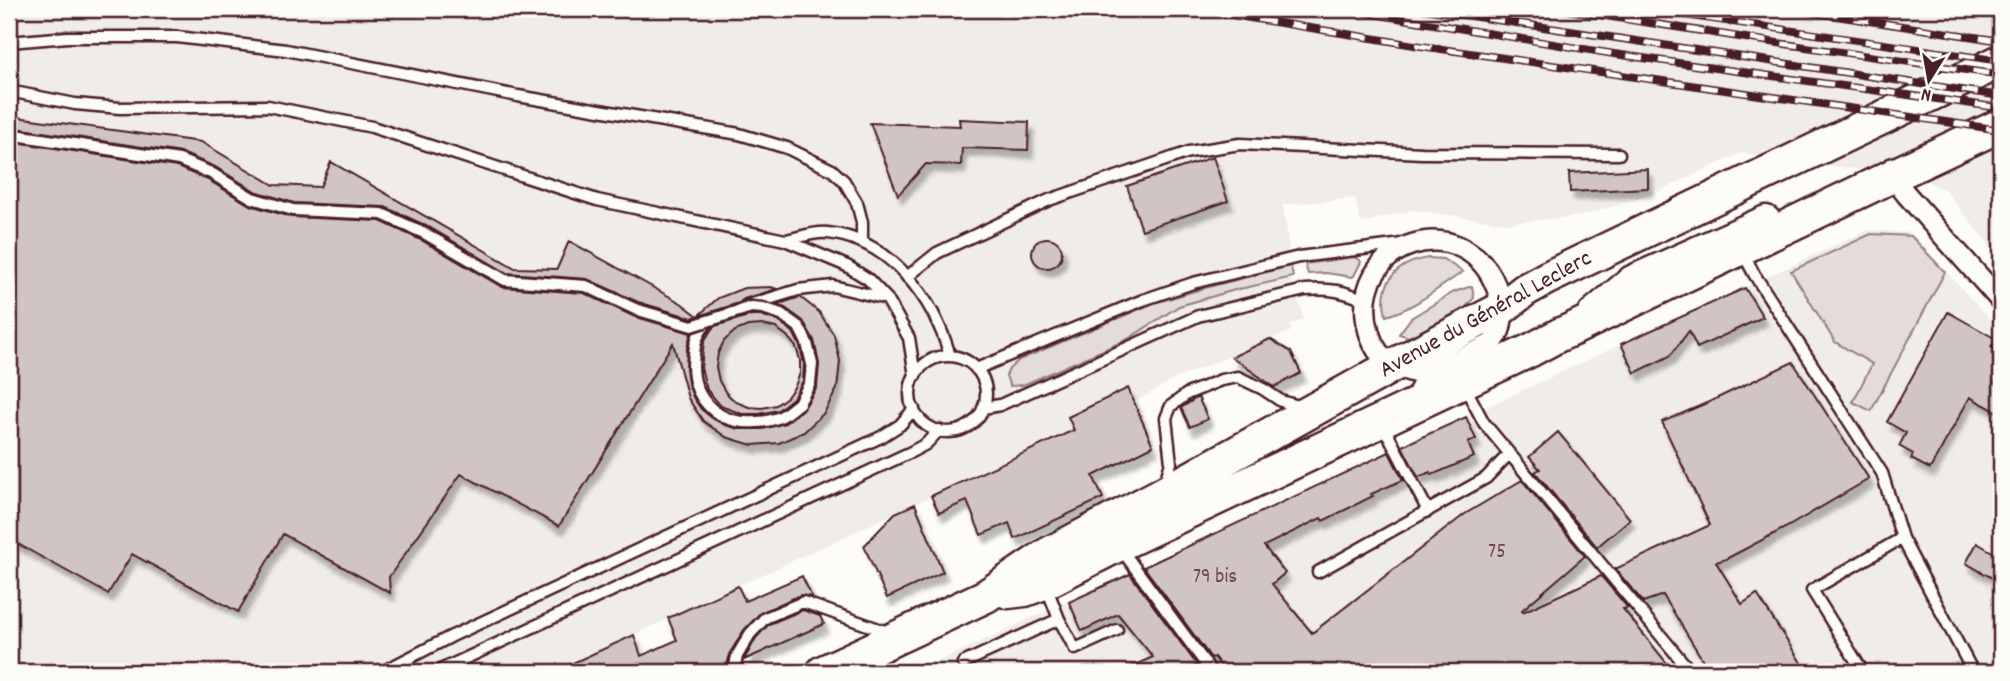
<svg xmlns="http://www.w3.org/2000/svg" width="2010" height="681" viewBox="0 0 2010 681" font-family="Dekko,sans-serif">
<defs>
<filter id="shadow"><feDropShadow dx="4.5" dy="8" stdDeviation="2" flood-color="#0004"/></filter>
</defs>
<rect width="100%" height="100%" fill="#fdfcf7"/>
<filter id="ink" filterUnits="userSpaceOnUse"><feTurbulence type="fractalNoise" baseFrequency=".0143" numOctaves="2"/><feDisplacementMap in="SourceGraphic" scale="14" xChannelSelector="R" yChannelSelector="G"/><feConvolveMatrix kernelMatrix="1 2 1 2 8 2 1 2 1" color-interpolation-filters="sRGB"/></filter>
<g filter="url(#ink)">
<path fill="#f0ece8" d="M9 9H2001V259L1944 189 1920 178 1741 153 1651 195 1581 216 1507 223 1413 210 1361 223 1355 198 1283 205 1288 241V259L1291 266 1293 292 1301 307 1303 319 1290 325 1291 331 1179 377 1134 402 1127 389 1068 416 1074 430 553 672H9Z
M1868 230 1911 233 2001 332V672H915Z"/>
<path fill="#e3dcda" stroke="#967e82" stroke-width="2" d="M1871 234 1911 236 1945 272 1871 411 1853 402 1872 364 1835 342 1791 271Z
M1353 257 1359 259 1361 262 1354 276 1352 277 1326 273 1308 274 1305 264Z
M1428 258 1443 259 1463 272C1439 287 1414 309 1386 316 1378 283 1396 263 1428 258Z
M1291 266 1293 277 1235 290 1179 306 1128 339 1023 385 1010 386 1006 376 1009 369 1019 360 1154 303 1212 286Z
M1472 286 1474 298 1462 311 1413 336 1409 337 1399 334 1411 318 1454 292Z"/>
<path fill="#d0c5c4" stroke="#4a1f2b" stroke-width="2" fill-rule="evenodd" filter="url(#shadow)" d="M9 116 201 142 274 185 320 187 331 162 515 268 557 269 569 241 681 303 698 316 718 298 744 288 771 287 777 289 744 299 739 303 692 318 638 302 587 279 507 273 427 226 385 207 294 203 255 191 215 167 182 153 9 127Z
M959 119 1029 122 1028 150 962 148 961 165 926 164 898 195 870 123 960 126Z
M9 141 177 167 208 180 250 205 291 217 380 221 421 240 502 287 584 293 633 316 691 333 687 348 686 368 688 384 693 397 701 409 712 418 725 425 739 429H763L785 423 804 408 817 387 819 364 814 340 803 321 785 308 776 305 800 297 819 312 834 335 840 361 837 389 824 413 804 432 779 443 752 445 726 437 703 421 688 398 673 343 559 526 461 474 389 577 390 593 283 534 238 612 132 554 108 594 9 539Z
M1213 157 1228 201 1142 230 1127 186Z
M1648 169V188L1570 192 1569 173Z
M1032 253a15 15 0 1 1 30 0a15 15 0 1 1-30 0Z
M1745 288 1763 317 1697 348 1689 331 1670 356 1635 373 1621 344Z
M1948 312 1996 339 1991 347 2001 353V369L1994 383 2001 387V414L1970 397 1930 469 1911 459 1913 454 1899 446 1906 433 1887 422Z
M752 315H761L778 321 793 332 800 346 804 364 803 381 793 398 778 410 759 414H742L721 406 707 390 701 368 704 342 711 330 715 326ZM762 325 776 328 787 336 796 347 800 360V373L795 386 787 397 776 405 762 408 749 407 736 402 726 393 719 381 716 367 718 353 724 341 735 331 748 326Z
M1270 339 1291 352 1301 373 1274 387 1232 357Z
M1793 362 1869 479 1789 526 1726 559 1716 562 1742 604 1757 594 1807 672H1710L1663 595 1643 602 1615 569 1710 525 1662 422 1709 402Z
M1128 388 1153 446 1093 476 1103 498 1015 539 1009 523 981 535 967 501 939 513 931 496 1074 430 1068 417Z
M1198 397 1208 419 1190 427 1181 408Z
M1466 417 1476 439 1468 443 1474 457 1432 475 1431 472 1418 477 1402 446Z
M1558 432 1630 519 1597 547 1535 472 1540 469 1529 457Z
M1389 452 1403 480 1371 494 1373 496 1323 521 1321 518 1264 546 1285 573 1272 584 1312 633 1465 514 1522 480 1585 556 1522 610 1523 612 1601 576 1628 608 1623 609 1674 672H1226L1214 657 1211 658 1144 567Z
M915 504 943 572 887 598 864 546 895 513Z
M1977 543 2001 557V583L1966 563Z
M1130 574 1197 665 1180 672H1119L1153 657 1118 614 1082 631 1069 602Z
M802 576 812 597 800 595 760 613 744 630 730 653 727 667 715 672H553L634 635 641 656 677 640 668 618 738 586 745 601Z
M803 610 820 616 824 624 744 660 756 638 769 624Z"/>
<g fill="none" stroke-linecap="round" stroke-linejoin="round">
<defs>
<path id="lane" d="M9 42 68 37H177L286 50 518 96 739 134 787 148 832 170 844 181 857 203 862 222V241
M9 91 75 104 120 108 268 106 372 127 597 200 785 240 847 266 868 279 887 299
M786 240C798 238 815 231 828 233 891 240 934 299 950 356
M1742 251 1754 274 1882 473 1902 538 1973 672
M907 277 937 253 1049 200 1189 152 1240 144 1422 153 1619 154
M746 306 798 290 833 286 887 299 909 338 915 376
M710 321C699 329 695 341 694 354 688 394 714 425 756 422 764 422 774 420 782 416 788 412 794 407 799 403
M910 394a38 38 0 1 1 76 0a38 38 0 1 1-76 0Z
M976 369 1143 300 1193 283 1299 257 1403 244
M1464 385 1484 423 1691 672
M983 408 1000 405 1198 316 1305 290C1330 288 1344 291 1367 301
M1382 423 1428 511
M1164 485 1171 463 1166 418 1171 406 1187 394 1221 380 1238 377 1263 389 1281 401 1302 407
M1121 549 1208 667 1199 672
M1318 572 1486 478 1509 454
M1046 586 1059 619 1075 649 1117 630
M963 663 1059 619
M382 672 452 636 881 437 900 425 914 409
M436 672 911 452 926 444 939 430
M734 672 737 656 750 634 765 618 803 602 890 633
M1863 672 1812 590 1902 538"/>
<path id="street" d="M1892 168V176L1906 194 2001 301
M1412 405 1427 375 1491 344C1506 329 1503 307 1497 289 1466 204 1344 241 1369 332 1373 346 1381 359 1394 365 1414 375 1440 377 1462 381"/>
<path id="secondary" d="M1593 313 1632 280 1766 220"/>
<path id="primary" d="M1008 592 1025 590 1044 583 1118 545 1531 350 1559 335 1575 328 1892 176 2001 125
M823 672 986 596 1048 554 1162 494 1394 365 1501 309 1525 290 1547 278 2001 61"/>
</defs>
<use href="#lane" stroke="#4a1f2b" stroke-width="15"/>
<use href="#street" stroke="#4a1f2b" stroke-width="24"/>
<use href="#secondary" stroke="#4a1f2b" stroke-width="33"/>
<use href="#primary" stroke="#4a1f2b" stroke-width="37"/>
<path stroke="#4a1f2b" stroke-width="4.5" stroke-dasharray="5 5" stroke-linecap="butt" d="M781 672 799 664"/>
<use href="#lane" stroke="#fdfcf7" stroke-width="10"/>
<use href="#street" stroke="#fdfcf7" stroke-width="19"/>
<use href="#secondary" stroke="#fdfcf7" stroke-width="28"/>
<use href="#primary" stroke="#fdfcf7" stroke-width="32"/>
<defs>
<path id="rail" d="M1195 9 1414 45 2001 130
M1343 9 1614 54 2001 108
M1424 9 2001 96
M1561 9 1771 42 2001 75
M1643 9 2001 61
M1790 9 2001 41"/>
</defs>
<use href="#rail" stroke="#4a1f2b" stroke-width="8"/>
<use href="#rail" stroke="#fdfcf7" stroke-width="5" stroke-dasharray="16" stroke-linecap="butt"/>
<defs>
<path id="lane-bridge" d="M9 134 179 160 211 173 252 198 293 210 382 214 424 233 505 280 586 286 635 309 692 326 751 307 763 308 781 314 799 327 807 343 812 364 810 383 799 403"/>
</defs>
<use href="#lane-bridge" stroke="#4a1f2b" stroke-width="15" stroke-linecap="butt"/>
<use href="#lane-bridge" stroke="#fdfcf7" stroke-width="10"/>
</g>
</g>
<g text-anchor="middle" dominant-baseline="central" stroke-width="6" stroke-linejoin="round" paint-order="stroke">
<g font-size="21" fill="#6c4851">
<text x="1497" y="553">75</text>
<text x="1215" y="578">79 bis</text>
</g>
<g font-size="24" fill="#4a1f2b" stroke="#fdfcf7">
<text transform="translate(1486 315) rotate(-29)">Avenue du Général Leclerc</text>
</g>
</g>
<rect width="2010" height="681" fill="none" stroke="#fdfcf7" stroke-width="35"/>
<rect x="18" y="18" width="1975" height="646" fill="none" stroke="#4a1f2b" stroke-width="2.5" filter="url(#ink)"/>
<g transform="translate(1929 80) rotate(191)" stroke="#fdfcf7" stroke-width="5" paint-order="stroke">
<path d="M0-5L12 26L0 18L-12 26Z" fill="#4a1f2b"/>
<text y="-10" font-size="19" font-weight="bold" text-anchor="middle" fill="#4a1f2b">N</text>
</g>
</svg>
